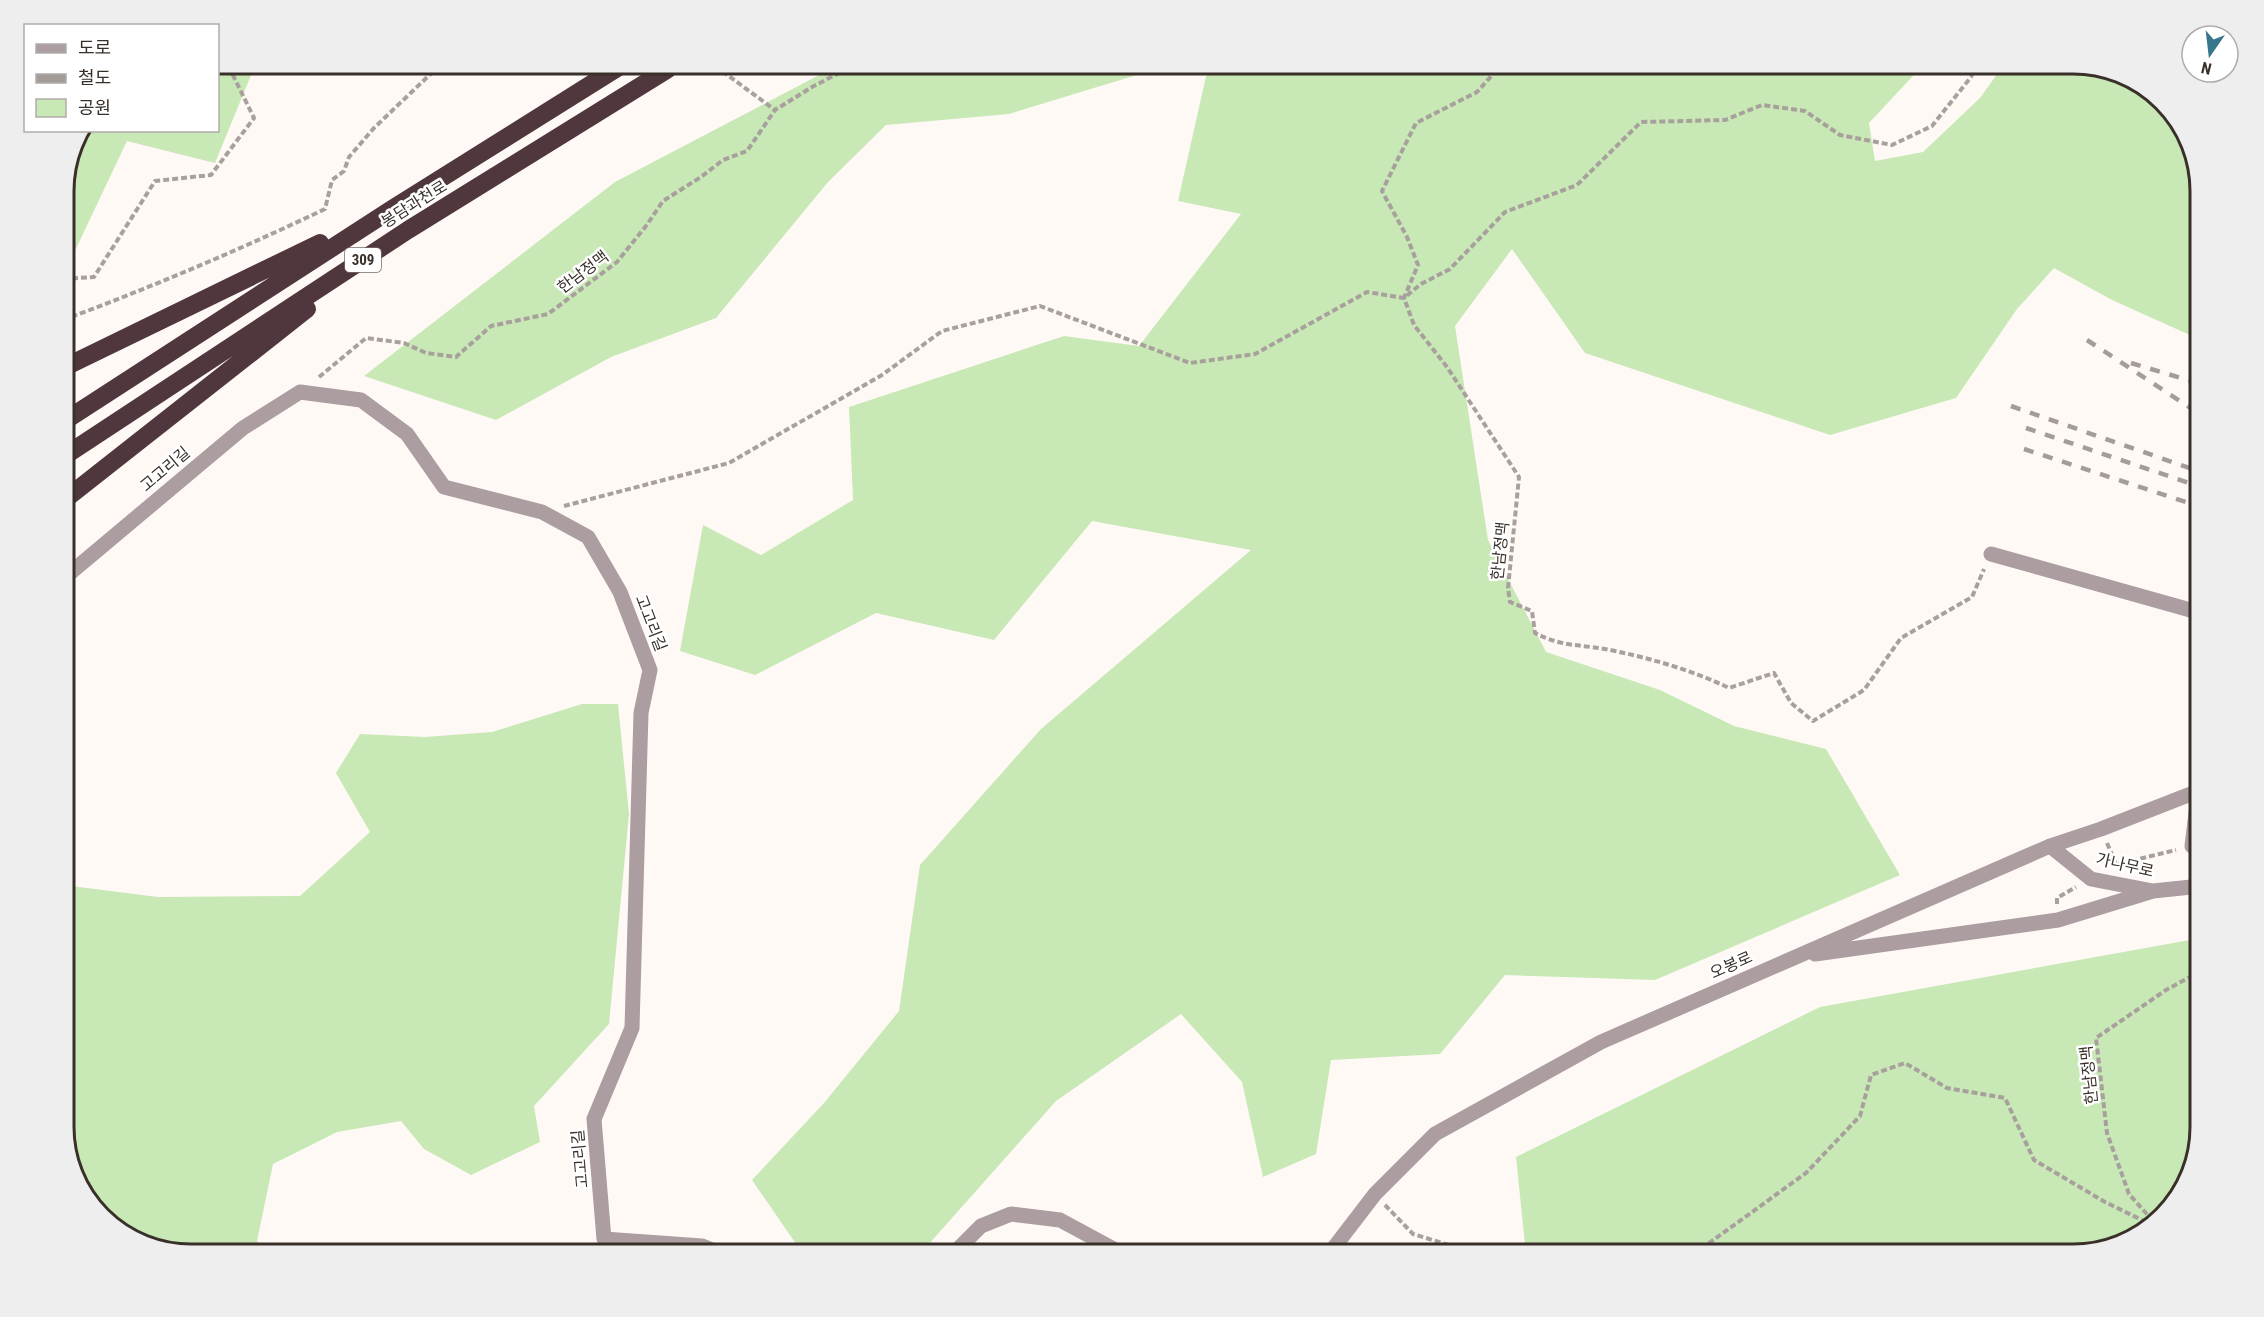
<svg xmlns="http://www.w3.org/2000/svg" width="2264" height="1317" viewBox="0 0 2264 1317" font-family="'Roboto Condensed','Noto Sans KR',sans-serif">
<rect width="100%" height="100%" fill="#fff9f6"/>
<path fill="#c8e8b5" d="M218 63H256L215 163 127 141 63 276C63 232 55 168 80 131L218 130Z
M842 63H1176L1009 114 886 125 828 182 716 318 611 357 496 420 364 376 615 182Z
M1209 63H1925L1869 123 1875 161 1923 152 1980 98 2005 63H2073L2137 80 2180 120 2201 183V340L2112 300 2054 268 2017 309 1956 398 1830 435 1585 353 1512 249 1455 326 1488 540 1546 652 1660 690 1734 726 1826 749 1900 875 1655 980 1505 975 1440 1054 1331 1060 1316 1154 1263 1177 1242 1082 1181 1014 1056 1101 920 1254H803L752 1180 824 1103 899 1011 920 865 1041 729 1251 550 1092 521 994 640 876 613 755 675 680 651 703 525 761 555 853 500 849 407 1064 336 1139 346 1241 214 1178 201Z
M582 704H618L629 814 609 1024 534 1106 540 1142 471 1175 424 1149 401 1121 337 1132 273 1164 257 1241 269 1254H191L127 1237 80 1191 63 1134V885L158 897 300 896 370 832 336 773 360 734 425 737 492 732Z
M2201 938V1127L2184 1190 2138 1237 2074 1254H1526L1516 1157 1820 1007Z"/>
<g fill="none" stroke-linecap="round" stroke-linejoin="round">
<path stroke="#a8a09c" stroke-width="4" stroke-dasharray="6 3" stroke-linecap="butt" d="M719 63 722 71 775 110
M1503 63 1477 92 1416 123 1382 191 1407 237 1418 265 1404 298 1414 325 1447 367 1519 477 1508 588 1510 602 1532 611 1535 633C1564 648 1584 644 1615 651 1653 659 1694 671 1729 688L1774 673 1791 703 1813 721 1864 690 1901 638 1972 597 1984 569
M63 279 94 277 155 181 211 175 254 118 227 63
M63 320C152 287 239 250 325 209L332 180 344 171 349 157 374 128 442 63
M319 377 366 338 404 343 426 353 456 357 491 326 548 314 617 262 646 226 663 201 701 177 723 160 747 151 775 110 812 87 839 73 878 63
M564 506 729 463 882 375 942 331 1040 306 1190 363 1255 354 1367 292 1404 298 1421 284 1450 269 1505 212 1577 185 1641 122 1725 120 1762 105 1805 111 1840 135 1892 145 1932 126 1971 77 1977 63
M2107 843 2116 864
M2114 865 2176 850
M2057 904V898L2076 887
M1385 1205 1413 1234 1452 1246 1471 1254
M2153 1221 2129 1194 2107 1133 2096 1038 2166 990 2201 971
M1694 1254 1806 1173 1860 1116 1871 1075 1905 1063 1947 1088 2005 1098 2034 1160 2105 1202 2150 1224"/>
<path stroke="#ab9da0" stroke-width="15" d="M1991 554 2201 613
M63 579 243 428 300 392 361 400 407 434 444 487 542 512 588 537 620 592 650 670 641 713 632 1028 594 1119 604 1239 702 1246 722 1254
M2201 810 2196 813 2192 846 2201 852
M2050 846 2091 879 2153 891 2201 886
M1815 954 2058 920 2153 891
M953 1254 981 1226 1011 1214 1060 1220 1123 1254
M1329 1254 1375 1194 1435 1134 1601 1042 2050 846 2101 829 2201 790"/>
<path stroke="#50373e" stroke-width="18" d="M63 368 320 243
M63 422 392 209 625 63
M63 457 408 230 668 69
M63 501 307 309"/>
<path stroke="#a49c98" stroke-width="4.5" stroke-dasharray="10 10" stroke-linecap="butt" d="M2087 340 2201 415
M2131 363 2201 384
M2011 406 2201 472
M2026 428 2201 487
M2024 449 2201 507"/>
</g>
<g text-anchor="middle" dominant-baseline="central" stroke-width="5" stroke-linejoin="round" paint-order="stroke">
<rect fill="#fff" stroke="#756e6a" stroke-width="1.5" x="345" y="248" width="36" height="24" rx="4.5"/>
<g font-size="15" font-weight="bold" fill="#3a302a">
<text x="363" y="260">309</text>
</g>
<g font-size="16" fill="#3a302a" stroke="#fff">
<text transform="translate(414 204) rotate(-32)">봉담과천로</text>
<text transform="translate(583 272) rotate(-37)">한남정맥</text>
<text transform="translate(165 469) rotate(-40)">고고리길</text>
<text transform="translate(1500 551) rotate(-84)">한남정맥</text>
<text transform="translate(651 623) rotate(69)">고고리길</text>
<text transform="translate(2125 865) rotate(13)">가나무로</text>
<text transform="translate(1731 965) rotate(-24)">오봉로</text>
<text transform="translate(2089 1075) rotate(-96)">한남정맥</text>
<text transform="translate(580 1159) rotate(-95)">고고리길</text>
</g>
</g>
<path d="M0 0H2264V1317H0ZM191 74H2073A117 117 0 0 1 2190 191V1127A117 117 0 0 1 2073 1244H191A117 117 0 0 1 74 1127V191A117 117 0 0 1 191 74Z" fill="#efeeee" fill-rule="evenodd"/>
<path fill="none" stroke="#3a302a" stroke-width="3" d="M191 74H2073A117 117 0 0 1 2190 191V1127A117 117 0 0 1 2073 1244H191A117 117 0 0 1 74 1127V191A117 117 0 0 1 191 74Z"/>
<rect x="24" y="24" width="195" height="108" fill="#ffffff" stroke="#b0acaa" stroke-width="1.5"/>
<rect x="36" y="44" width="30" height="9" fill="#ab9da0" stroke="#b0acaa" stroke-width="1.5"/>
<text x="78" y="54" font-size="18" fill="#3a302a">도로</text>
<rect x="36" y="74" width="30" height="9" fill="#a49c98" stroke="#b0acaa" stroke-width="1.5"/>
<text x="78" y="84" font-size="18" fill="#3a302a">철도</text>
<rect x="36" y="99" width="30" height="18" fill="#c8e8b5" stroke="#b0acaa" stroke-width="1.5"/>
<text x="78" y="114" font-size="18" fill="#3a302a">공원</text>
<g transform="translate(2210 54) rotate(194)"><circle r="28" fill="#ffffff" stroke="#b0acaa" stroke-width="1.5"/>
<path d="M0-4.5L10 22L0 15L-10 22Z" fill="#37768b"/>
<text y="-9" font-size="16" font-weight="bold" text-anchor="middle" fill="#3a302a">N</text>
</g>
</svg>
